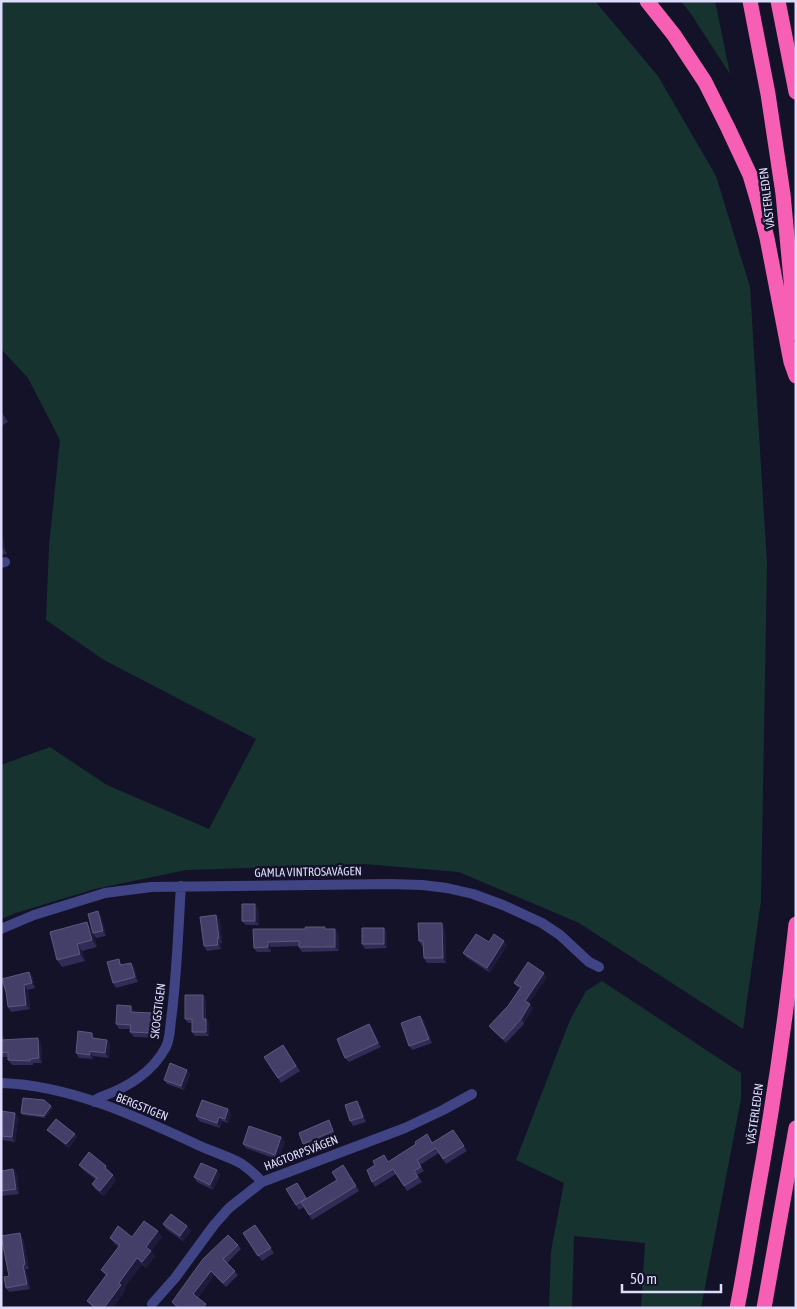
<svg xmlns="http://www.w3.org/2000/svg" width="797" height="1309" viewBox="0 0 797 1309" font-family="'Asap Condensed',sans-serif">
<rect width="100%" height="100%" fill="#141229"/>
<path fill="#16332f" d="M1 1H595L658 76 716 176 750 287 767 564 761 901 743 1029 579 923 459 872 364 864 186 870 95 889 16 913 1 919V765L50 747 107 785 209 829 256 739 104 660 46 620 49 546 60 440 28 378 1 349Z
M681 1H715L730 74 691 14Z
M602 981 741 1073V1099L701 1308H641L645 1243 574 1236 572 1308H549L551 1251 564 1183 516 1160 570 1020 586 991Z"/>
<g fill="none" stroke-linecap="round" stroke-linejoin="round">
<path stroke="#404485" stroke-width="10" d="M1 563 5 562
M1 929 34 915 105 893 151 887 390 884 422 885 447 888 473 894 503 905 542 923 560 935 589 962 599 967
M1 1083C70 1085 138 1117 200 1146 213 1152 230 1157 242 1164 249 1169 256 1175 262 1182
M95 1102 97 1099 101 1097C128 1087 152 1073 166 1047 170 1039 170 1028 171 1020 177 976 178 931 181 886
M152 1304 175 1278 214 1225 229 1208 262 1182 405 1128 443 1110 472 1094"/>
<path stroke="#f65fb4" stroke-width="15" d="M647 1 674 35 705 82 728 128 750 175 758 202 767 238 791 362 796 376
M750 1 768 94 783 194 796 333
M778 1 796 92
M737 1308C744 1274 749 1240 755 1206 772 1113 786 1018 796 924
M764 1308 796 1128"/>
</g>
<path fill="#312c56" d="M1 411 8 422 1 426Z
M1 533 7 554 1 555Z
M258 908 259 925H246L242 921Z
M216 915 220 920 222 943H220L221 949 207 951 204 946Z
M101 916 106 936 96 938 93 933Z
M384 928 387 932V948L365 949 362 944Z
M445 928 446 963H427L424 958 423 946H422L419 941Z
M92 929 97 947 82 951 85 961 62 967 57 960Z
M253 929H335L338 933 339 951 302 952 299 947V946L271 947V952H257L254 948Z
M489 942 507 945 490 973 466 957 463 953Z
M119 959 122 965 134 967 138 982 116 988 113 983Z
M29 972 32 976 35 988 28 990 30 1009 11 1012 8 1007Z
M547 977 529 1003 533 1008 524 1023V1024L506 1043 492 1030 489 1026 508 1006 520 988 517 987 514 983Z
M206 999V1019L209 1023V1036H195L192 1032V1023H188L185 1019Z
M131 1006 135 1012 153 1013 156 1017V1038L134 1037 130 1032V1029H119L116 1024Z
M420 1016 424 1021 432 1043 412 1050 409 1046Z
M369 1024 372 1028 381 1047 349 1062 345 1058Z
M1 1033 4 1038V1040L41 1043 42 1063H33V1065H12L8 1060V1057H1Z
M95 1037V1038L107 1040 110 1044 109 1058 93 1056V1059L79 1058 76 1053Z
M283 1045 300 1071 281 1083 264 1057Z
M190 1074 184 1090 167 1084 164 1080Z
M360 1105 366 1122 353 1126 350 1121Z
M53 1108 45 1118 23 1115 21 1113Z
M228 1109 231 1114 228 1123 222 1121 220 1128 199 1121 196 1116Z
M1 1111 18 1118 15 1142 1 1140Z
M330 1123 335 1134 305 1146 303 1144Z
M47 1130 75 1134 77 1137 69 1148 50 1133Z
M453 1130 467 1151 446 1164 439 1153 420 1165 424 1171 417 1175 422 1182 407 1191 396 1174 375 1187 372 1182 388 1162 432 1143Z
M285 1142 278 1160 246 1148 243 1144Z
M79 1165 110 1171 109 1172 113 1175 116 1180 104 1196 95 1189 92 1184 96 1180 83 1170Z
M343 1165 359 1191 312 1220 304 1207 299 1210 286 1189 307 1198 337 1180Z
M13 1169 17 1174 19 1194 1 1196V1171Z
M217 1170 220 1175 213 1190 197 1182 194 1177Z
M163 1224 187 1226 191 1231 183 1241 166 1229Z
M255 1225 274 1253 262 1261 243 1233Z
M132 1237H162L151 1251 155 1256 146 1268 142 1264 124 1288 125 1290 113 1308H93L87 1301 106 1276 101 1270 118 1247 114 1243 110 1238Z
M23 1238 29 1269H26L30 1289 9 1292 6 1288 9 1276Z
M238 1245 241 1249 227 1263 238 1275 226 1287 214 1275 198 1298 209 1308H176L175 1306 172 1302Z"/>
<path fill="#1e1a3c" d="M1 533 7 554 2 547 1 544Z
M255 904 258 908 259 925 255 921Z
M98 911 101 916 106 936 103 931Z
M216 915 220 920 222 943 219 938Z
M87 922 92 929 97 947 92 940Z
M442 923 445 928 446 963 443 958Z
M384 928 387 932V948L384 944Z
M335 929 338 933 339 951 335 947Z
M217 938 220 943 221 949 218 945Z
M504 941 507 945 490 973 487 968Z
M268 942 271 947V952L268 947Z
M77 944 82 951 85 961 80 954Z
M131 963 134 967 138 982 135 977Z
M29 972 32 976 35 988 32 983Z
M544 973 547 977 528 1005 525 1001Z
M24 985 28 990 30 1009 26 1005Z
M203 995 206 999 205 1023 203 1019Z
M530 1004 533 1008 524 1023 521 1019Z
M131 1006 135 1011 134 1016 131 1012Z
M153 1013 156 1017V1038L152 1033Z
M420 1016 424 1021 432 1043 429 1039Z
M206 1019 209 1023V1036L206 1032Z
M369 1024 372 1028 381 1047 378 1043Z
M1 1033 4 1038V1044L1 1040Z
M92 1033 95 1037V1043L92 1038Z
M38 1038 41 1043 42 1063 39 1058Z
M107 1040 110 1044 109 1058 105 1053Z
M90 1051 93 1056V1059L90 1055Z
M187 1070 190 1074 184 1090 181 1086Z
M357 1101 360 1105 366 1122 363 1117Z
M51 1106 53 1108 45 1118 44 1116Z
M228 1109 231 1114 228 1123 225 1119Z
M15 1113 18 1118 15 1142 12 1137Z
M219 1117 222 1121 220 1128 217 1123Z
M75 1134 77 1137 69 1148 66 1144Z
M281 1137 285 1142 278 1160 275 1155Z
M106 1166 110 1171 108 1173 105 1168Z
M13 1169 17 1174 19 1194 16 1189Z
M217 1170 220 1175 213 1190 210 1185Z
M113 1175 116 1180 104 1196 100 1191Z
M187 1226 191 1231 183 1241 180 1236Z
M158 1231 162 1237 151 1251 155 1256 146 1268 142 1262 146 1247Z
M20 1233 23 1238 29 1269 25 1264Z
M137 1258 142 1264 124 1288 125 1290 113 1308H104L119 1283Z
M23 1265 26 1269 30 1289 27 1284Z
M211 1271 214 1275 197 1299 193 1294Z
M206 1304 209 1308H203Z"/>
<path fill="#433f68" stroke="#5c587f" d="M242 904H255V921H242Z
M98 911 103 931 93 933 88 914Z
M216 915 219 938H217L218 945 204 946 200 917Z
M87 922 92 940 77 944 80 954 57 960 50 932Z
M418 923H442L443 958H424L423 941H419Z
M305 927H325V929H335V947H299V941L268 942V947L254 948 253 929H306Z
M362 928H384V944H362Z
M476 934 489 942 494 934 504 941 487 968 463 953Z
M119 959 120 965 131 963 135 977 113 983 107 962Z
M528 962 544 973 525 1001 530 1004 521 1019 503 1039 489 1026 508 1006 521 987 514 983Z
M29 972 32 983 24 985 26 1005 8 1007 6 992 2 979Z
M185 995H203V1019H206V1032H192V1019H185Z
M117 1005 131 1006V1012L153 1013 152 1033 130 1032 131 1025 116 1024Z
M420 1016 429 1039 409 1046 401 1023Z
M369 1024 378 1043 345 1058 337 1039Z
M78 1031 92 1033V1038L107 1040 105 1053 90 1051V1055L76 1053Z
M1 1037V1040L38 1038 39 1058 30 1059V1061L8 1060V1052L1 1053Z
M283 1045 296 1066 278 1078 264 1057Z
M170 1063 187 1070 181 1086 164 1080Z
M23 1098 44 1100 51 1106 44 1116 21 1113Z
M202 1100 228 1109 225 1119 219 1117 217 1123 196 1116Z
M357 1101 363 1117 350 1121 345 1105Z
M1 1111 15 1113 12 1137 1 1136Z
M56 1119 75 1134 66 1144 47 1130Z
M329 1120 333 1131 303 1144 299 1133Z
M249 1126 281 1137 275 1155 243 1144Z
M453 1130 464 1146 443 1159 436 1148 417 1160 421 1167 414 1171 418 1177 404 1186 393 1169 372 1182 367 1170 375 1165 373 1161 384 1155 388 1162 416 1144 415 1142 427 1134 432 1143Z
M89 1152 106 1166 105 1168 113 1175 100 1191 92 1184 97 1178 79 1165Z
M201 1163 217 1170 210 1185 194 1177Z
M343 1165 356 1186 309 1215 301 1202 337 1180 332 1172Z
M13 1169 16 1189 1 1191V1171Z
M297 1183 306 1198 296 1205 286 1189Z
M171 1214 187 1226 180 1236 163 1224Z
M144 1221 158 1231 146 1247 151 1251 142 1262 137 1258 119 1283 121 1285 104 1308H96L87 1301 107 1274 101 1270 120 1245 110 1238 118 1226 132 1237Z
M255 1225 271 1248 258 1256 243 1233Z
M20 1233 25 1264 23 1265 27 1284 6 1288 4 1277 9 1276 1 1236Z
M228 1235 238 1245 223 1259 235 1271 223 1283 211 1271 193 1294 206 1304 203 1308H179L172 1302 203 1259Z"/>
<g text-anchor="middle" dominant-baseline="central" stroke-width="5" stroke-linejoin="round" paint-order="stroke">
<g font-size="12" fill="#dddcfd" stroke="#141229">
<text transform="translate(767 198) rotate(-97)">VÄSTERLEDEN</text>
<text transform="translate(308 872) rotate(-1)">GAMLA VINTROSAVÄGEN</text>
<text transform="translate(158 1011) rotate(-83)">SKOGSTIGEN</text>
<text transform="translate(142 1107) rotate(22)">BERGSTIGEN</text>
<text transform="translate(755 1114) rotate(-82)">VÄSTERLEDEN</text>
<text transform="translate(301 1153) rotate(-21)">HAGTORPSVÄGEN</text>
</g>
</g>
<rect width="797" height="1309" fill="none" stroke="#dddcfd" stroke-width="5"/>
<path d="M622 1284v8h99v-8" fill="none" stroke="#dddcfd" stroke-width="2.5"/>
<text x="630" y="1284" font-size="15" fill="#dddcfd" stroke="#141229" stroke-width="4" paint-order="stroke">50 m</text>
</svg>
